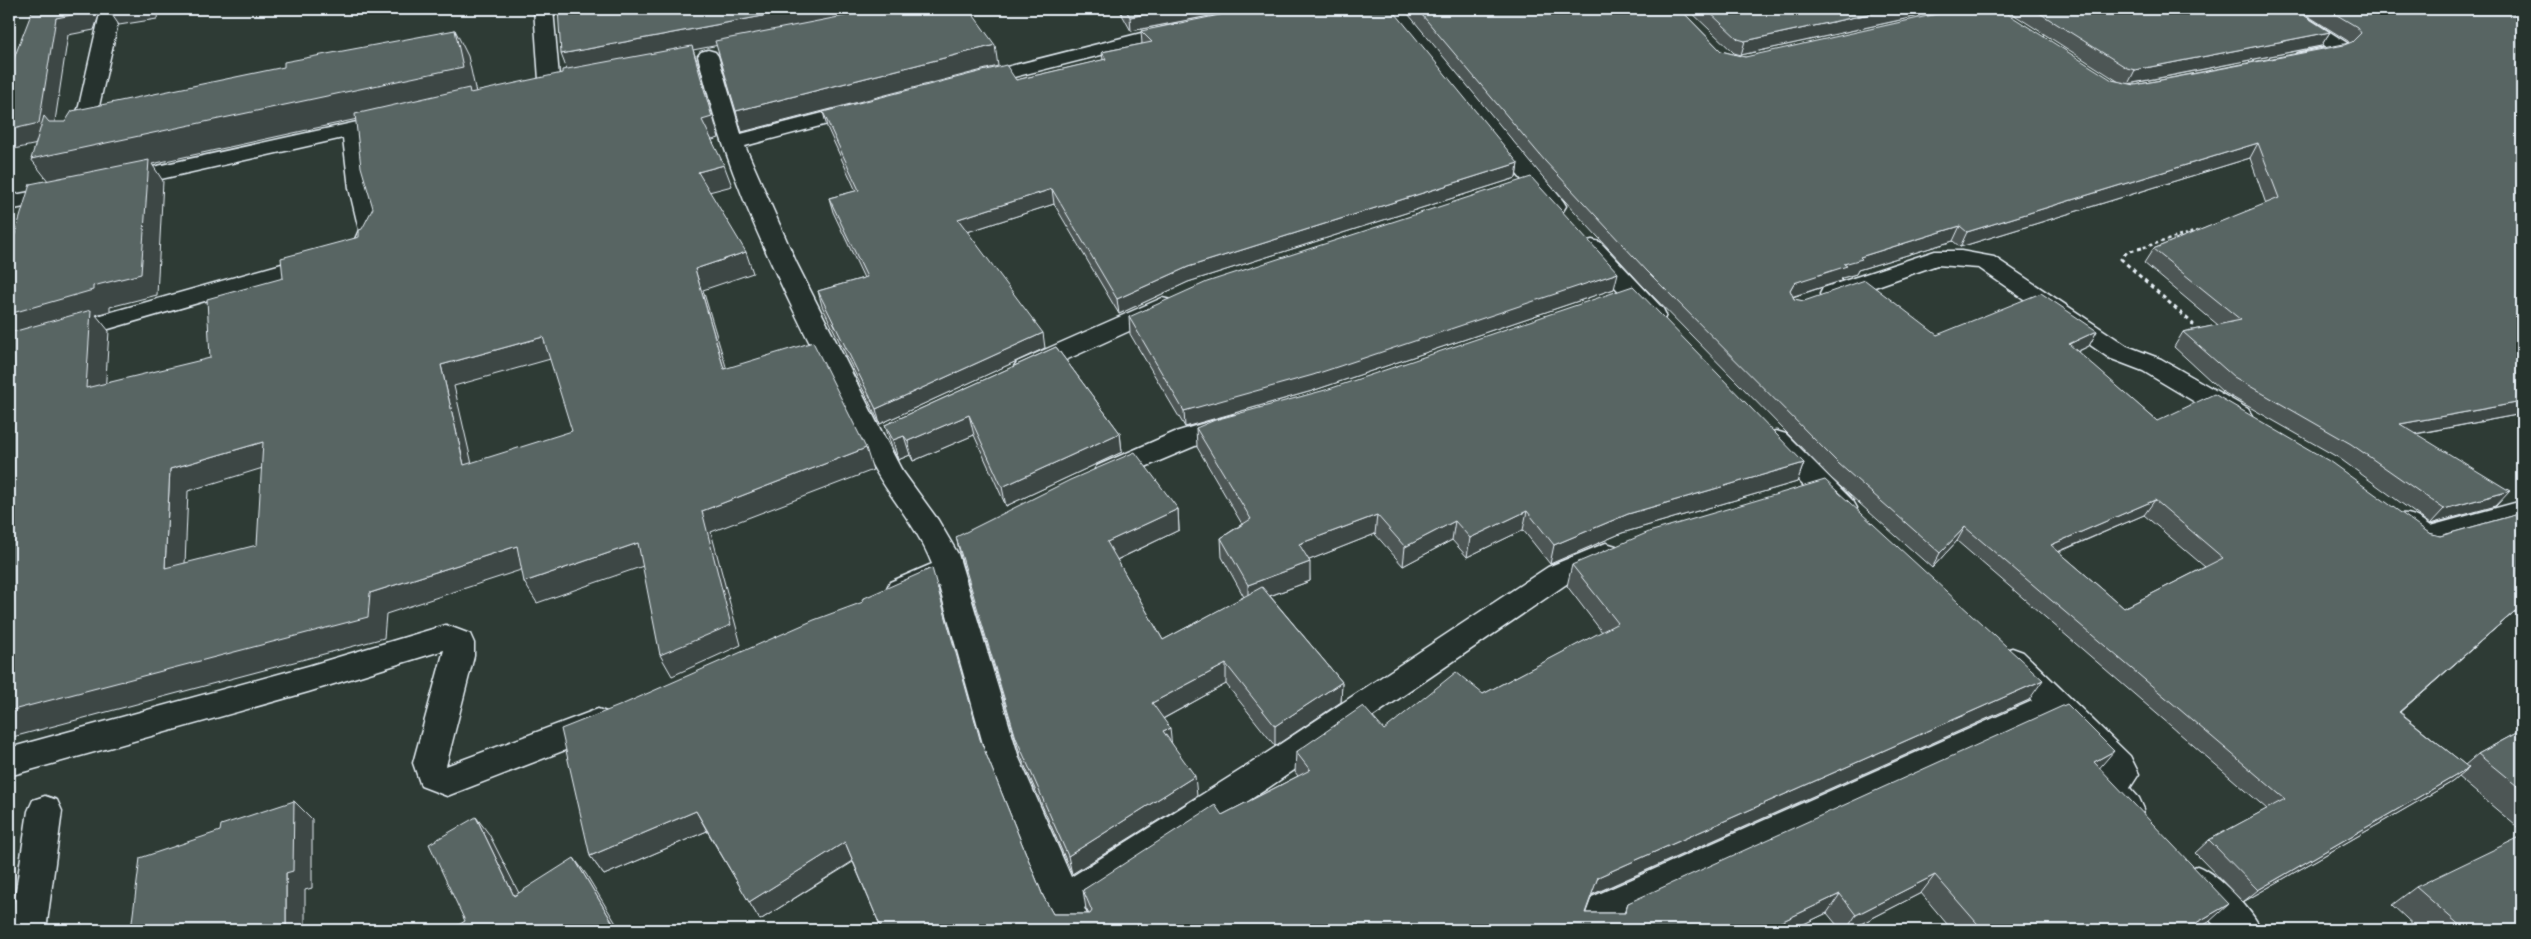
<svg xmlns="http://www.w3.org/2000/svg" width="2531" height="939" viewBox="0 0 2531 939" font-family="'Comic Neue',sans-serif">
<rect width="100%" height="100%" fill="#2e3b35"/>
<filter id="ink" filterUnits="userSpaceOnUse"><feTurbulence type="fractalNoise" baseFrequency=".02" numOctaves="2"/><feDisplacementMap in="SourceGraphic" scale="10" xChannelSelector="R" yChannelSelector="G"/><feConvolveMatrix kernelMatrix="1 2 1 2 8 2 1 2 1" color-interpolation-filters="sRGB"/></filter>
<g filter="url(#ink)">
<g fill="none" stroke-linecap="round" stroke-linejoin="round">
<defs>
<path id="street" d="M101 9H121L99 106 88 142 85 147 77 148 69 147 66 142 79 106Z
M534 9H553L559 77 582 75 589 77 592 81 589 85C573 89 550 96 539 80Z
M1383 9H1403L1408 13 1563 201 1566 206 1563 211 1555 213 1547 211Z
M2272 9H2294L2347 43 2350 47C2341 60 2312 65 2298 61L2295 57 2298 53 2326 47 2274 13Z
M1177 24 1184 26 1187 30 1184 34 974 87 967 85 964 81 967 77Z
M708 50 715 52 718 56 741 134 862 103 869 105 872 109 869 113 745 146 797 264 877 423 901 469 938 520 958 554 1019 758 1071 877 1244 768 1548 567 1606 543 1616 546 1621 554 1616 562 1568 583 1268 788 1084 908 1094 930H1058L1044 902 1045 900 987 758 939 586 901 602 890 598 886 590 890 582 932 564C917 525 886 494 868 457 816 355 760 252 723 144 713 115 706 85 698 56L701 52Z
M393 114 400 116 404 120 400 124 364 133 371 188 383 230 373 249 355 255 347 253 343 248 347 243 355 239 359 230 349 188 343 138 121 188 113 186 110 181 113 176 121 174Z
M61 186 69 188 72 193 69 198 9 210V196Z
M1592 240 1600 242 1663 309 1666 315 1663 321 1654 323 1645 321 1584 252 1580 247 1584 242Z
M1935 251H1961L1994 257 2127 346 2161 359 2248 409 2252 416 2248 423 2239 425 2230 423 2143 371 2109 358 1979 268 1937 265 1832 302 1823 300 1820 294 1823 288Z
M317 254 325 256 329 261 325 266 9 358V341Z
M1162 298 1171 300 1174 306 1171 312 1035 374 1026 377 1017 374 1013 368 1017 362Z
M1232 415 1241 417 1245 424 1241 431 1195 446 1107 483 1097 480 1093 473 1097 466 1175 432Z
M1776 431 1786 434 1853 501 1857 508 1853 515 1843 519 1833 515 1766 448 1763 441 1766 434Z
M2522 501V523L2426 549C2412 545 2398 536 2391 523L2395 515C2410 511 2418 517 2430 526Z
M446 625 470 634 474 643V656L446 766 598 709 609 713 614 723 609 733 447 796 421 786 413 763 444 650 308 692 9 776V748L308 666Z
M2012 648 2023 652 2130 756 2139 774 2130 788 2139 798 2144 809 2139 820 2127 824C2110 818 2100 804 2092 788L2097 774 2101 771 2052 722 1619 920 1616 930H1580L1592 897 2032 701 2001 670 1996 661 2001 652Z
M45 796 57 800 62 811 46 930H10L28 811 33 800Z
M2197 866C2218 874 2253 910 2261 930H2219L2185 894 2179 882 2185 870Z"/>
</defs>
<use href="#street" stroke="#e8f1f8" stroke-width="3"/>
<path stroke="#e8f1f8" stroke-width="2.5" stroke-dasharray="3 3" stroke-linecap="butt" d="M2138 249 2197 231"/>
<path stroke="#e8f1f8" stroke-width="3" stroke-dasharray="4 4" stroke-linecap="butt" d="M2142 248 2127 252 2121 259 2193 324 2190 333"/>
<path stroke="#e8f1f8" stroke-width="4" stroke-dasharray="4.5 4.5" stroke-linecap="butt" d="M2513 609 2522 617"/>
<use href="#street" fill="#26332d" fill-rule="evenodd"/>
</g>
<path fill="#4d5755" stroke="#e8f1f8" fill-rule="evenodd" d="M1119 9H1245L1131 31Z
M1404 9H1680L1721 51 1745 57 2112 80 2119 82 2005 9H2294L2330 32 2321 46 2129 84 2135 85 2349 43 2348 41 2297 9H2522V414L2416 434 2496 506 2430 524 2339 458 2223 392 2174 347 2183 332 2218 325 2144 263 2153 249 2266 204 2250 158 1960 247 1953 241 1858 270 1856 274 1842 278 1841 281 1793 297 1794 299 1937 335 2097 331 2089 346 2077 352 2157 421 2429 533 2440 536 2522 513V605L2400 712 2465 765 2478 754 2522 730V831L2458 777 2452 782 2243 902 2195 853 2209 840 2267 809 1957 541 1932 568 1832 479 1643 286 1542 176ZM2144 515 2205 567 2124 608 2059 552Z
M1688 9H1950L1741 55 1734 53Z
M1141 31 1518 163 1516 178 1188 282 1119 314 1054 204 967 232 1045 348 880 424 822 306 818 291 864 278 833 212 829 198 856 191 827 127 823 112 1016 80 1103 60 1102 52 1142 44Z
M1614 289 1312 391 1185 427 1130 334 1129 317Z
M1056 347 1120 433 1122 452 1006 506 974 435 913 461 910 455 898 460 891 445 885 425Z
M1196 428 1804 463 1797 482 1622 533 1550 564 1523 530 1467 557 1452 540 1403 566 1375 534 1309 560 1310 581 1270 596 1342 682 1341 702 1275 746 1226 684 1163 719 1171 742 1197 796 1072 874 1021 757 961 558 956 537 1178 509 1179 530 1117 560 1163 640 1244 597 1222 557 1221 538 1242 524 1197 447Z
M1572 565 2029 700 1592 895 1585 913H1624L1628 903 2099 768 2209 922 2198 928 2199 930H1952L1921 893 1849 930H1841L1827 913 1791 930H882L853 862 760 920 707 831 604 875 590 856 980 739 1043 896 1053 914H1089L1086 909 1083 890 1222 815 1298 776 1295 772 1296 752 1384 730 1483 694 1602 632 1567 586Z
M2416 887 2522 930H2419L2392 905Z"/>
<path fill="#3e4745" stroke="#e8f1f8" d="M84 9H101L94 30 68 35 52 141 9 150V130L56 18Z
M108 9H158L157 19 119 25Z
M800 9H907L693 50 699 66 719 138 709 141 569 75 561 54Z
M1174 9H1245L1131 31 1130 17Z
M1892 9H1950L1741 55 1745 41Z
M455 30 468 56 476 93 152 164 163 181 157 295 110 307V311L96 315 109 331 104 410 9 342V314L93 286 52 186 31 159Z
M2330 32 2321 46 2128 84 2135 70Z
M995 45 998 66 742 132 736 111Z
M2258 143 2250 158 1960 247 1967 232Z
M1518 163 1516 178 1188 282 1119 314 1117 299 1188 267Z
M724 165 732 186 705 193 698 172Z
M1052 189 1054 204 961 234 958 219Z
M1960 226 1953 241 1858 270 1856 274 1842 278 1841 281 1788 298 1790 290 1794 283 1844 264 1860 257Z
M746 252 753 273 703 290 733 390 724 369 695 269Z
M1618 273 1614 289 1312 391 1185 427 1184 411Z
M2097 331 2089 346 2061 359 2069 344Z
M1043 333 1045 348 880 424 876 409Z
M543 337 554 358 454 386 477 486 464 465 441 365Z
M2522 402V414L2387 439 2400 424Z
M969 415 974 435 913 461 908 441Z
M1120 433 1122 452 1006 506 1002 487Z
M904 436 910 455 898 460 893 440Z
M263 442 279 463 188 491 184 589 165 568 170 469Z
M866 448 873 470 711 532 741 645 672 676 660 655 702 511Z
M1804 463 1797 482 1622 533 1550 564 1554 545 1628 514Z
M2510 491 2496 506 2430 524 2444 509Z
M2155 500 2144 515 2041 559 2051 545Z
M1178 509 1179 530 1110 563 1107 542Z
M1527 511 1523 530 1467 557 1470 538Z
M1377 515 1375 534 1299 564V544Z
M1455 521 1452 540 1403 566 1405 547Z
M1965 527 1957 541 1932 568 1940 553Z
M638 543 649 564 537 603 524 582Z
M517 546 530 567 386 614 384 638 9 738V711L370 593Z
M1310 562V581L1248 604V585Z
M2522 605 2384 726 2399 712Z
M1226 664V684L1155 723 1152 703Z
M2043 680 2029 700 1591 895 1598 877Z
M1342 682 1341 702 1275 746V726Z
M1170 728 1172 748 1163 731Z
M2114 751 2097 771 2094 762Z
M2469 768 2452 782 2243 902 2258 890Z
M1195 776 1197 796 1072 874 1068 856Z
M294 801 312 819V888L305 890V930H286V873Z
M696 811 707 831 604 875 590 856Z
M476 817 489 834 528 911 514 896Z
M845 842 853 861 760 920 749 902Z
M574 858 586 874 620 930H617Z
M1935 875 1921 893 1849 930H1846L1856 915Z
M1840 894 1827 913 1791 930H1764Z
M2229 904 2209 922 2195 930 2196 923Z"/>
<path fill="#596563" stroke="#e8f1f8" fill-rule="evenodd" d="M33 9H84L83 13 56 18 39 123 9 130V71Z
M558 9H800L561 54Z
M880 9H969L995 45 736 111 715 41Z
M1125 9H1174L1130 17Z
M1249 9H1392L1518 163 1188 267 1117 299 1052 189 958 219 1043 333 876 409 818 291 867 277 829 198 859 190 823 112 1006 65 1016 80 1106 59 1102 52 1152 42 1141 31Z
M1417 9H1680L1721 51 1745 57 1959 9H2000L2112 80 2135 85 2344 45 2352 42 2361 33 2357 27 2327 9H2522V402L2400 424 2510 491 2444 509 2351 444 2234 377 2183 332 2241 320 2153 249 2279 198 2258 143 1967 232 1960 226 1860 257 1862 259 1844 264 1847 266 1794 283 1790 290 1794 299 1804 301 1865 280 1937 335 2041 293 2097 331 2069 344 2157 421 2214 394 2329 461 2429 533 2440 536 2522 513V605L2399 712 2469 768 2258 890 2209 840 2285 799 1965 527 1940 553 1839 464 1647 271 1545 161ZM2155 500 2223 558 2124 608 2051 545Z
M1706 9H1892L1745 41 1738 39Z
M2033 9H2294L2330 32 2135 70 2127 68Z
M455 30 463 67 31 159 44 116 49 122H65L72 111 284 67V62Z
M692 46 712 117 702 120 724 165 698 172 746 252 695 269 724 369 813 342 866 448 702 511 731 625 660 655 638 543 524 582 517 546 370 593 368 617 9 711V333L91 310 86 388 210 358 207 299 283 278 281 258 359 237V230L362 229 373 208 361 167 355 114 469 88 470 93 562 73V70ZM543 337 572 431 464 465 441 365ZM263 442 257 545 165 568 170 469Z
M149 160 141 274 93 286V290L9 314V254L30 184Z
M1531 177 1618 273 1313 375 1184 411 1129 317 1207 282Z
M1633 286 1804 463 1628 514 1554 545 1527 511 1470 538 1455 521 1405 547 1377 515 1299 544 1310 562 1248 585 1221 538 1251 519 1196 428 1215 420 1329 389Z
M1056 347 1120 433 1002 487 969 415 908 441 904 436 893 440 885 425Z
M1135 452 1178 509 1107 542 1163 640 1262 587 1342 682 1275 726 1226 664 1152 703 1170 728 1163 731 1195 776 1068 856 1016 738 956 537 1070 480Z
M1825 480 2043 680 1598 877 1585 913H1625L1628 903 2067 704 2114 751 2094 762 2229 904 2196 923 2199 930H1983L1935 875 1856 915 1840 894 1764 930H882L845 842 749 902 696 811 590 856 561 729 619 706 814 620 863 602 862 599 932 568 980 739 1043 896 1053 914H1090L1092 911 1083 890 1215 805 1222 815 1310 770 1296 752 1363 706 1384 730 1456 672 1483 694 1618 623 1572 565 1574 564 1649 532Z
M2522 730V790L2478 754Z
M294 801 293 871 286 873V930H131L140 858 220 831 221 825Z
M476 817 514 896 574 858 617 930H450L465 921 429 844Z
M2522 836V930H2465L2416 887Z"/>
</g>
<rect width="2531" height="939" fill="none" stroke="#26332d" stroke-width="30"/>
<rect x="15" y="15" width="2501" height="909" fill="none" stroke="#e8f1f8" stroke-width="2" filter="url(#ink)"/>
</svg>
